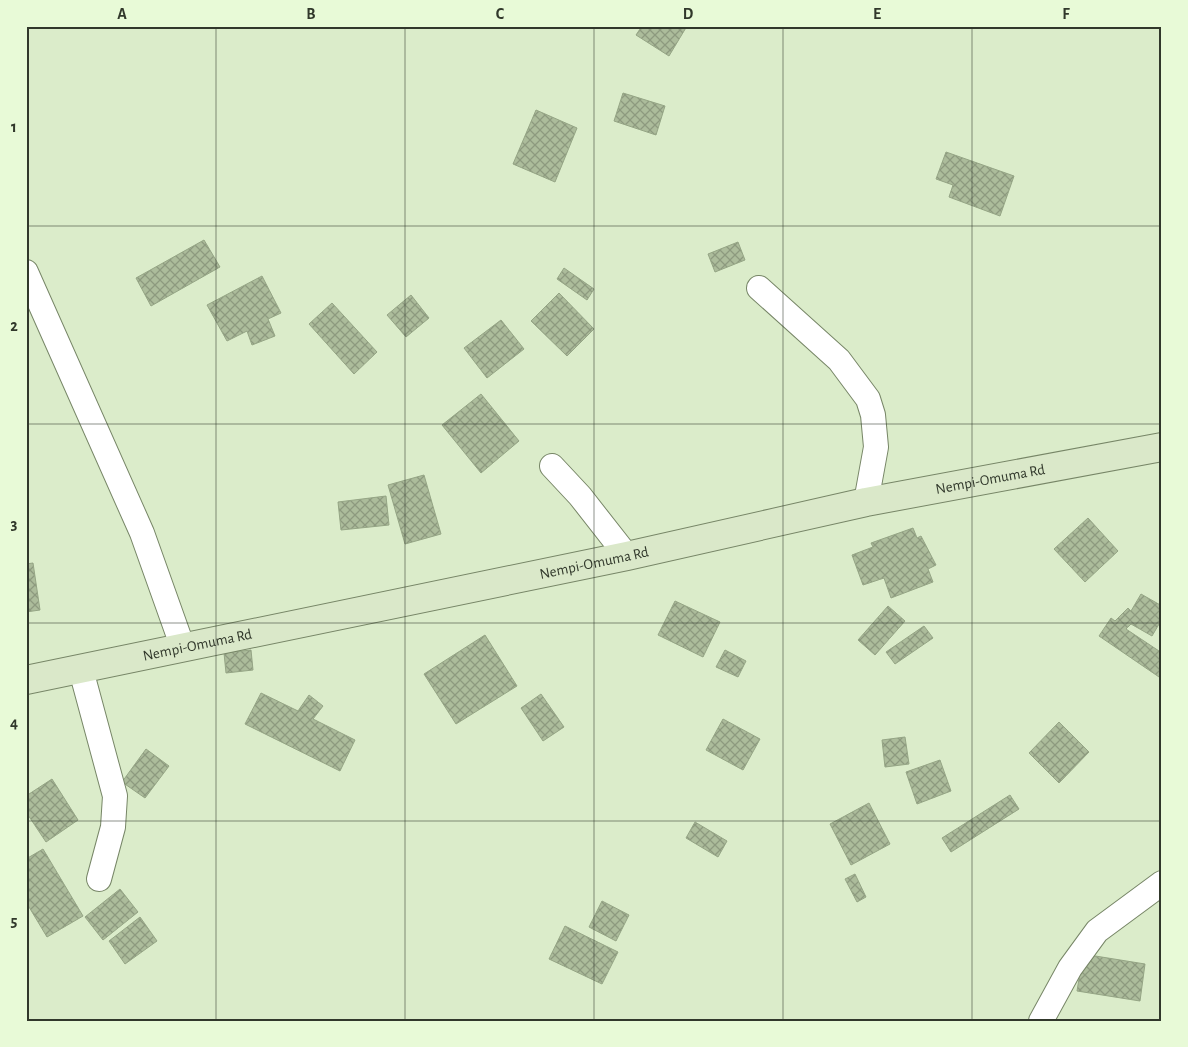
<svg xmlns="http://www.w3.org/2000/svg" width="1188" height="1047" viewBox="0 0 1188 1047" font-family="'Alegreya Sans',sans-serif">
<defs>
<pattern id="building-cross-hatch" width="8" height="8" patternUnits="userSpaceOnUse" patternTransform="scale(1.25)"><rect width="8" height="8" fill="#acbc9b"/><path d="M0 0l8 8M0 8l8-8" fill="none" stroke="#8d9a7f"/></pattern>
</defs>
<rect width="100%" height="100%" fill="#dbecca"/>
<path fill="url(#building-cross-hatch)" stroke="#95a585" d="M642 26H687L669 56 636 35Z
M623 93 665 106 656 135 614 121Z
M536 110 577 128 555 182 513 164Z
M946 152 1014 176 1000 216 949 197 953 185 936 179Z
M204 240 220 267 151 306 136 278Z
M738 242 745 260 715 272 708 254Z
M564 268 594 289 587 300 557 279Z
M262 276 281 313 268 319 275 336 252 345 247 331 227 341 207 305Z
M559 293 594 329 567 356 531 321Z
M411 295 429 318 406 337 387 315Z
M332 303 377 352 354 374 309 324Z
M501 320 524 349 487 378 464 348Z
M481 394 519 441 481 473 442 425Z
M424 475 441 534 405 544 388 485Z
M386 496 389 525 341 530 338 502Z
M1088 518 1118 551 1085 582 1054 549Z
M913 528 917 538 921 536 936 565 928 569 933 582 891 598 884 578 863 585 852 555 873 547 871 543Z
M33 563 40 610 26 612V564Z
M1141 594 1162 606V619L1152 636 1131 624 1126 629 1162 653V679L1099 636 1111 618 1115 621 1128 608 1131 611Z
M675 601 720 622 703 657 658 635Z
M888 606 905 621 875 655 858 640Z
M924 626 933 638 895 664 886 652Z
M485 635 517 686 456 724 424 674Z
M251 650 253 670 226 673 224 653Z
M725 650 746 661 738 677 716 667Z
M261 693 298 711 309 695 323 706 313 719 355 740 340 771 245 724Z
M541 694 564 727 543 741 521 708Z
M723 719 760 739 743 770 706 750Z
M1059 722 1089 752 1059 783 1029 753Z
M905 737 909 764 885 767 882 740Z
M146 749 169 766 145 798 122 782Z
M940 760 951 791 917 804 906 772Z
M52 779 78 820 46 842 26 812V796Z
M1010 795 1019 809 951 852 942 838Z
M869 803 890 844 851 865 830 824Z
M695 822 727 841 718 857 686 838Z
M43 849 83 916 47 937 26 902V859Z
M855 874 866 897 857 902 845 879Z
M120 889 138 912 103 940 85 917Z
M602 901 629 915 616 941 589 927Z
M140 917 157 941 125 964 109 941Z
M565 926 618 952 602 984 549 959Z
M1083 954 1145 964 1140 1001 1077 991Z"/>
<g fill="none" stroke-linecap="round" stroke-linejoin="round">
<defs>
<path id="street" d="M26 272 142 533 183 648
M759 288 839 360 868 399 873 415 876 447 866 502
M552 466 580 496 627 556
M81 670 115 796 113 827 99 879
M1041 1021 1070 968 1097 931 1162 883"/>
<g id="secondary">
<path id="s1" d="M26 680 627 556 866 502 1162 447"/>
</g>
</defs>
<use href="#street" stroke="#778667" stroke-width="26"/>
<use href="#secondary" stroke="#778667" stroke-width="30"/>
<use href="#street" stroke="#fff" stroke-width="24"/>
<use href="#secondary" stroke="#dae8c9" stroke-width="28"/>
</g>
<path fill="none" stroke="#31382b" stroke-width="1" stroke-opacity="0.55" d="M216 26V1021M405 26V1021M594 26V1021M783 26V1021M972 26V1021M26 226H1162M26 424H1162M26 623H1162M26 821H1162"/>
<g text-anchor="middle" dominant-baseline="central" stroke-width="5" stroke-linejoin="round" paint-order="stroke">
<g font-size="15" fill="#31382b" stroke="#e8fad7">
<text stroke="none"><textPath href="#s1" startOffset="985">Nempi-Omuma Rd</textPath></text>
<text stroke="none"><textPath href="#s1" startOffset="580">Nempi-Omuma Rd</textPath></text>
<text stroke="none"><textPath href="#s1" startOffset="175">Nempi-Omuma Rd</textPath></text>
</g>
</g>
<rect width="1188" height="1047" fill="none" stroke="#e8fad7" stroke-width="55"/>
<rect x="28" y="28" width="1132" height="992" fill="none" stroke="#31382b" stroke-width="2"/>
<g font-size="16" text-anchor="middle" font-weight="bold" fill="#31382b">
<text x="122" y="19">A</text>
<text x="311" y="19">B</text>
<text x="500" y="19">C</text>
<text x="688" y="19">D</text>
<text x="877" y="19">E</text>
<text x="1066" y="19">F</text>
<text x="14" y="132">1</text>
<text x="14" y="331">2</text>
<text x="14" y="529">3</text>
<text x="14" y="728">4</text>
<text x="14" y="926">5</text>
</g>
</svg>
